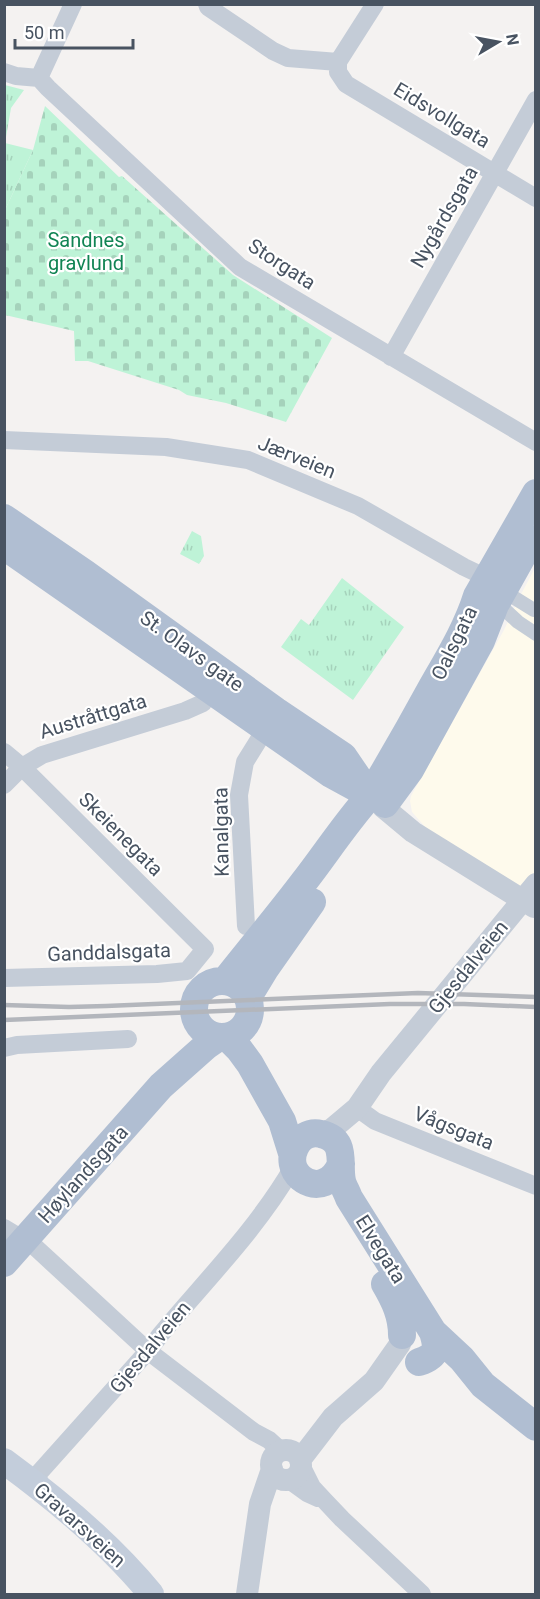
<svg xmlns="http://www.w3.org/2000/svg" width="540" height="1599" viewBox="0 0 540 1599" font-family="Roboto,sans-serif">
<defs>
<pattern id="cemetery-stones" width="16" height="16" patternUnits="userSpaceOnUse" patternTransform="scale(1.5)"><rect width="16" height="16" fill="#bef3d7"/><path d="M2 7V4a2 2 0 0 1 4 0v3zM10 15v-3a2 2 0 0 1 4 0v3z" fill="#a5d2bb"/></pattern>
<pattern id="park-tufts" width="24" height="20" patternUnits="userSpaceOnUse" patternTransform="scale(1.5)"><rect width="24" height="20" fill="#bef3d7"/><path d="M3 7l-1-3M5 7V3M7 7l1-3M15 17l-1-3M17 17v-4M19 17l1-3" fill="none" stroke="#a5d2bb"/></pattern>
</defs>
<rect width="100%" height="100%" fill="#f4f2f1"/>
<path fill="#fefaec" d="M535 568V901L433 836 412 812 410 801 411 796 504 630 519 598Z"/>
<path fill="url(#cemetery-stones)" d="M45 106 119 177 122 176 233 275 332 338 286 422 226 403 187 395 179 390 88 361H75L74 331 5 315V210L33 150Z"/>
<path fill="url(#park-tufts)" d="M5 85 24 90 11 108 5 143 33 150 5 210Z
M192 531 201 536 204 556 199 564 180 554Z
M342 578 404 627 353 700 281 647 301 619 309 625Z"/>
<g fill="none" stroke-linecap="round" stroke-linejoin="round">
<path stroke="#c4ccd7" stroke-width="14" d="M513 597 534 610
M505 610 518 622 536 634"/>
<path stroke="#c4ccd7" stroke-width="18" d="M207 4 208 7 273 51 288 58 338 62
M338 62V72L346 84 536 198
M338 62 375 4
M4 72 16 76 39 78
M39 78 48 88 240 267 536 442
M39 78 73 4
M391 357 536 100
M4 440 166 447 248 460 358 506 464 567 487 578 497 577
M4 752 22 767 205 949 187 971 157 974 4 978
M4 785 22 767 42 755 185 711 203 703
M246 926 239 795 245 762 271 720
M4 1048 17 1045 128 1039
M357 1108 375 1121 536 1186
M4 1228 24 1240
M34 1246 148 1351 254 1432 269 1440 281 1451
M301 1465 312 1487 325 1501 342 1519 422 1594
M289 1480 307 1493 318 1498
M40 1488 38 1474 148 1351 161 1334C206 1280 257 1229 293 1167"/>
<path stroke="#c4ccd7" stroke-width="22" d="M383 807 413 832 534 907
M321 1134 332 1129 357 1108 381 1073 536 884
M271 1465a15 15 0 1 1 30 0a15 15 0 1 1-30 0Z
M300 1460 333 1417 374 1381 400 1344
M247 1594 260 1504 272 1469"/>
<path stroke="#c3cddb" stroke-width="26" d="M4 1461C56 1499 111 1545 151 1594"/>
<path stroke="#b0bed2" stroke-width="28" d="M4 518 86 574 276 711 343 756 369 794
M4 546 331 774 364 792
M372 792C393 757 413 722 432 687 449 657 467 628 477 596L536 493
M385 804 410 770 481 641 495 605 532 539
M194 1009a28 28 0 1 1 56 0a28 28 0 1 1-56 0Z
M225 981C251 948 278 916 303 883 325 855 344 825 368 798
M248 997 265 969 312 902
M227 1037 239 1049 250 1064 282 1121 292 1153
M341 1164C334 1181 317 1191 301 1178 282 1162 297 1128 321 1134 348 1140 338 1163 342 1181 343 1186 347 1192 349 1198L433 1332C438 1349 437 1356 419 1362
M4 1263 161 1086 206 1046 219 1037
M385 1284C395 1301 402 1316 402 1335
M433 1332 462 1359 483 1385 536 1427"/>
<path stroke="#b3b6bc" stroke-width="4.5" d="M4 1005 69 1007 106 1006 418 993 536 997
M4 1020 390 1004H464L536 1007"/>
</g>
<g text-anchor="middle" dominant-baseline="central" stroke-width="4.5" stroke-linejoin="round" paint-order="stroke">
<g font-size="20" fill="#485361" stroke="#fff">
<text transform="translate(442 115) rotate(31)">Eidsvollgata</text>
<text transform="translate(444 217) rotate(-60)">Nygårdsgata</text>
<text transform="translate(282 264) rotate(33)">Storgata</text>
<text transform="translate(297 457) rotate(22)">Jærveien</text>
<text transform="translate(454 643) rotate(-64)">Oalsgata</text>
<text transform="translate(192 651) rotate(36)">St. Olavs gate</text>
<text transform="translate(93 716) rotate(-17)">Austråttgata</text>
<text transform="translate(221 832) rotate(-91)">Kanalgata</text>
<text transform="translate(121 834) rotate(45)">Skeienegata</text>
<text transform="translate(109 952) rotate(-2)">Ganddalsgata</text>
<text transform="translate(468 967) rotate(-51)">Gjesdalveien</text>
<text transform="translate(454 1128) rotate(22)">Vågsgata</text>
<text transform="translate(83 1174) rotate(-48)">Høylandsgata</text>
<text transform="translate(381 1249) rotate(58)">Elvegata</text>
<text transform="translate(150 1347) rotate(-50)">Gjesdalveien</text>
<text transform="translate(80 1525) rotate(42)">Gravarsveien</text>
</g>
<g font-size="20" fill="#118454" stroke="#fff">
<text x="86" y="240">Sandnes<tspan x="86" dy="23">gravlund</tspan></text>
</g>
</g>
<rect width="540" height="1599" fill="none" stroke="#485361" stroke-width="12"/>
<g transform="translate(498 42) rotate(80)" stroke="#ffffff" stroke-width="4.5" paint-order="stroke">
<path d="M0-4.5L10 22L0 15L-10 22Z" fill="#485361"/>
<text y="-9" font-size="16" font-weight="bold" text-anchor="middle" fill="#485361">N</text>
</g>
<path d="M15 39v9h118v-9" fill="none" stroke="#485361" stroke-width="3"/>
<text x="24" y="39" font-size="18" fill="#485361" stroke="#ffffff" stroke-width="4.5" paint-order="stroke">50 m</text>
</svg>
